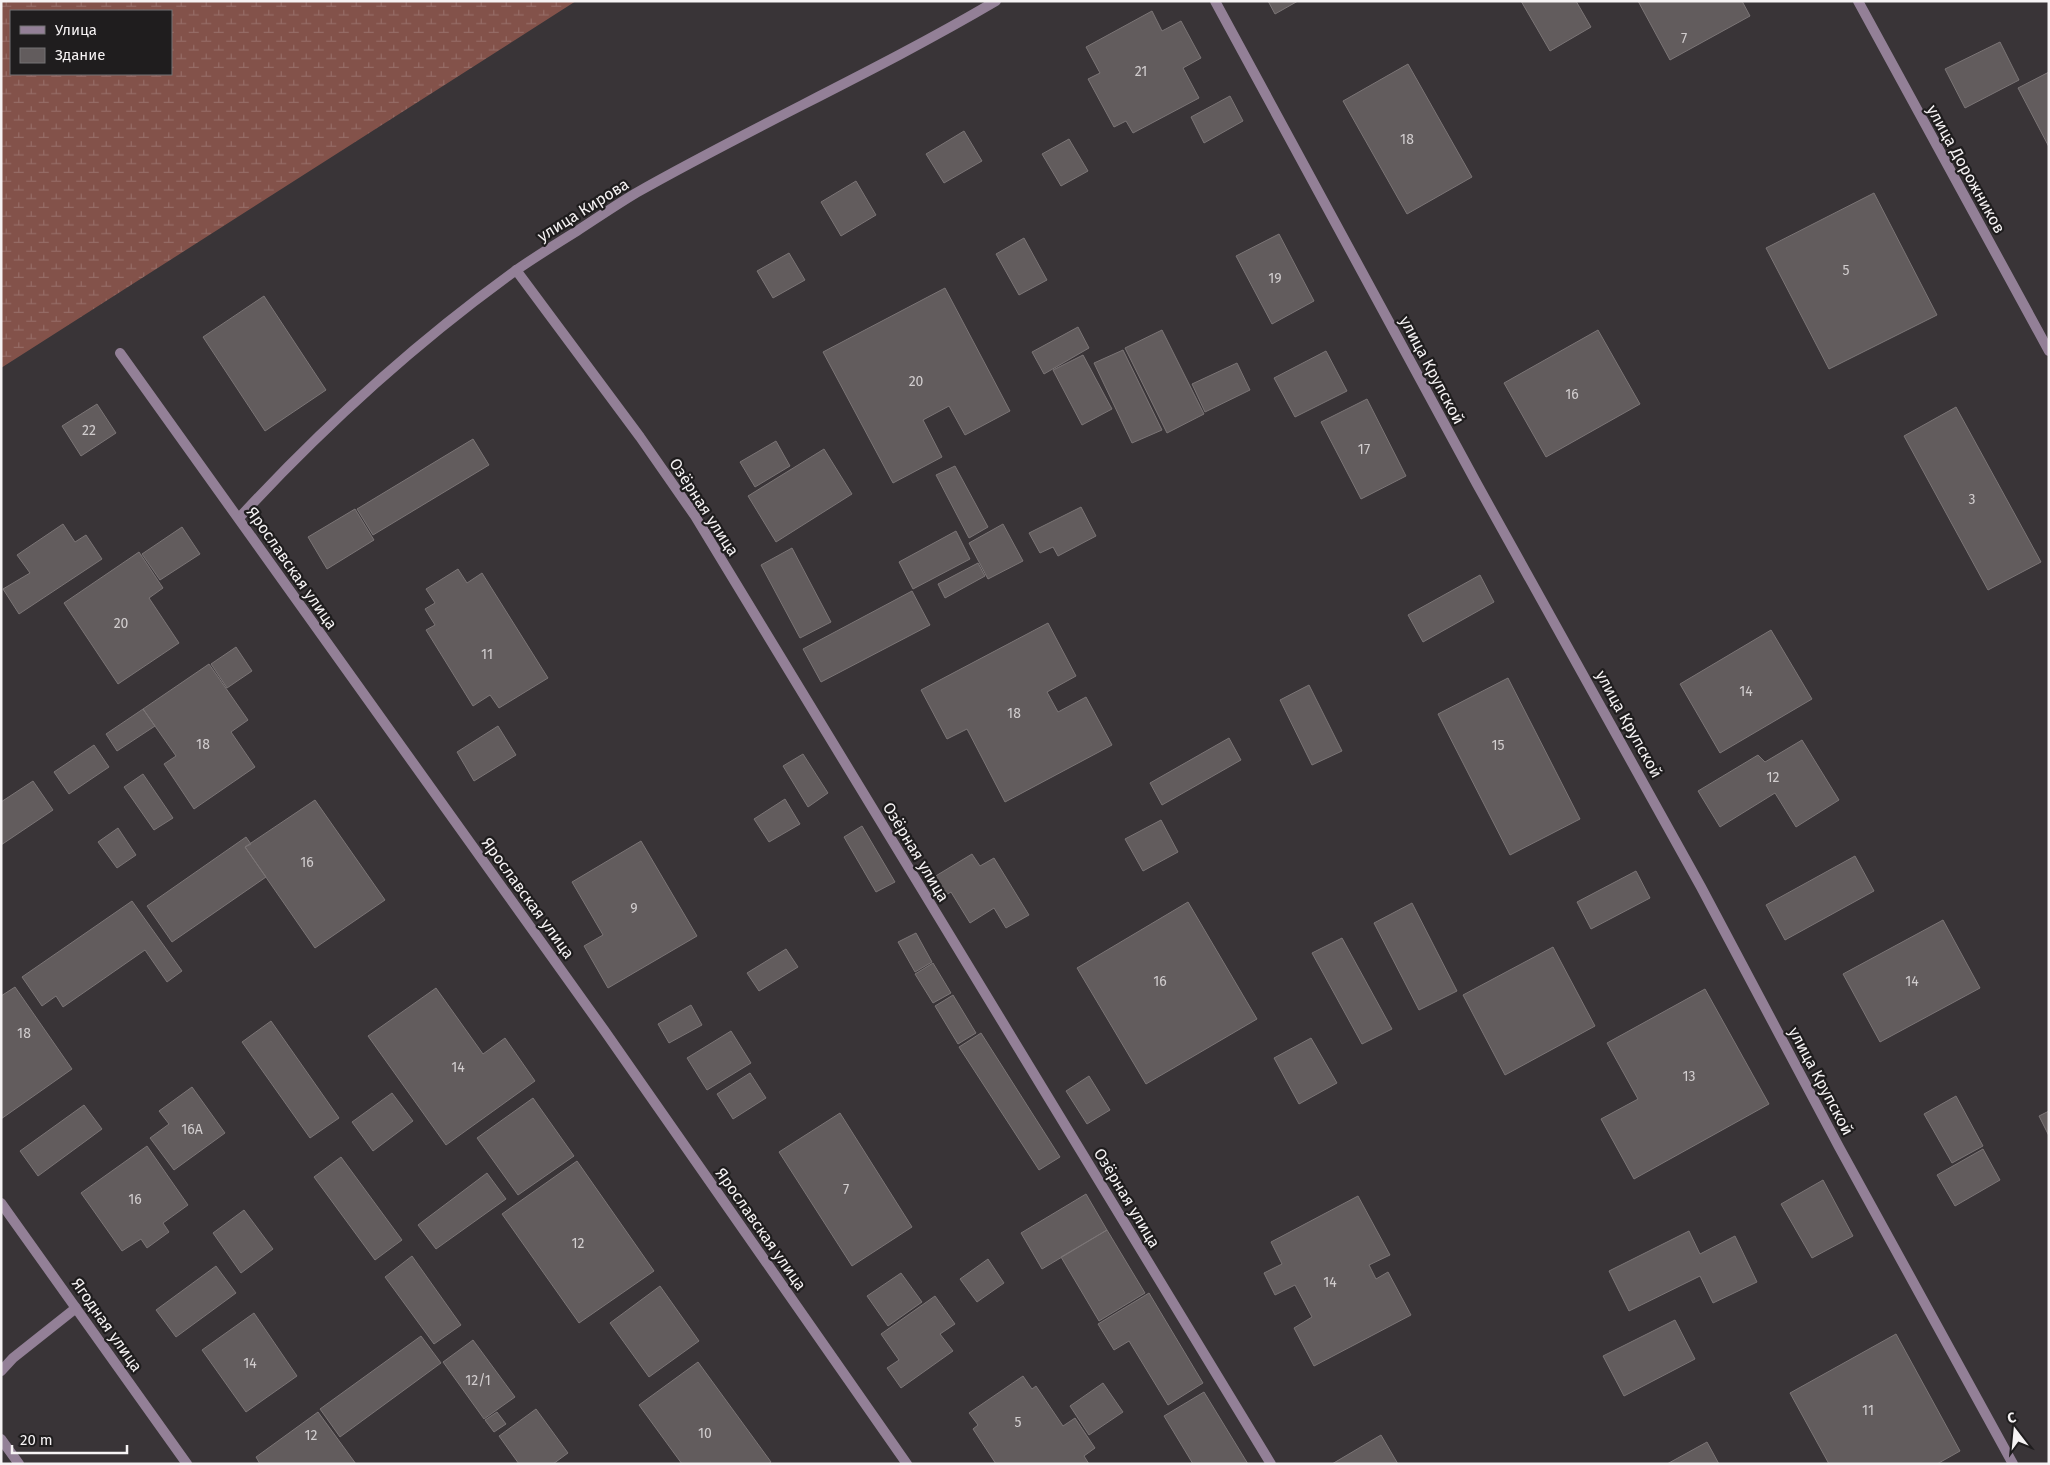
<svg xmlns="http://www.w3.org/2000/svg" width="2050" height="1465" viewBox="0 0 2050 1465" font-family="'Fira Sans',sans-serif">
<defs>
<pattern id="wetland-marsh" width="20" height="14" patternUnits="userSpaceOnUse" patternTransform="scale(1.25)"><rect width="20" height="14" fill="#83524a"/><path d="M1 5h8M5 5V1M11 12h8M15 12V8" fill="none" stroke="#956b65"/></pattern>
</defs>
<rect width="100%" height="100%" fill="#393437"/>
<path fill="url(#wetland-marsh)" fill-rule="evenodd" d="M1 1H576L1 368ZM11 11H171V74H11Z"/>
<path fill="#625c5d" stroke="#7b7576" d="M1268 1H1298L1275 14Z
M1521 1H1576L1591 27 1550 51Z
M1638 1H1742L1750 16 1670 60Z
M1152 11 1162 31 1181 21 1201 58 1183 68 1199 98 1133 133 1126 121 1114 127 1088 79 1100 73 1086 47Z
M2000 42 2019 80 1965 108 1945 69Z
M1408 64 1472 177 1407 214 1343 101Z
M2049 72V147L2018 88Z
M1230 96 1243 121 1204 143 1191 117Z
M964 131 982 161 944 183 926 154Z
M1069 139 1088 171 1061 186 1042 154Z
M856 181 876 215 841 236 821 202Z
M1874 193 1937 315 1829 369 1766 248Z
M1279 234 1314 301 1272 324 1236 256Z
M1024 238 1047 280 1019 295 996 254Z
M789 253 805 280 773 298 757 271Z
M945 288 1010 411 965 435 949 406 923 420 942 457 893 483 823 352Z
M264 296 326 390 265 431 203 337Z
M1078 327 1089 348 1044 374 1032 352Z
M1162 330 1204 414 1167 433 1125 348Z
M1598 330 1640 404 1546 457 1504 383Z
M1123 350 1162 430 1132 443 1094 363Z
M1326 351 1347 391 1295 417 1274 378Z
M1083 355 1112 409 1082 425 1053 370Z
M1237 363 1250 390 1205 412 1192 384Z
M1367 399 1406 476 1361 499 1321 422Z
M97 404 116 433 81 456 62 426Z
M1956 407 2041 562 1988 590 1904 436Z
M473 439 489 465 373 535 357 509Z
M776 441 790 466 755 487 740 462Z
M824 449 852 494 776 542 748 496Z
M955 466 988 527 969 538 936 475Z
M1081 507 1096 536 1058 556 1053 547 1040 553 1029 533Z
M355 509 374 540 327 569 308 537Z
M63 524 75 542 86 535 102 559 19 614 3 589 30 573 17 555Z
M1003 524 1023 561 988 579 969 543Z
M182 527 200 554 160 580 142 554Z
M956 531 970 559 913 589 899 562Z
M792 548 831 622 800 638 761 565Z
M139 552 163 588 149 598 179 643 118 684 64 603Z
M978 563 985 576 945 598 938 584Z
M458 569 467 583 482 573 548 678 499 708 490 695 473 706 426 630 435 625 425 609 435 603 426 589Z
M1480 575 1494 602 1423 642 1408 615Z
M912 591 930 625 821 682 803 649Z
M1048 623 1076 676 1047 692 1058 712 1086 697 1112 745 1005 802 967 729 947 739 921 690Z
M1771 630 1812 699 1720 753 1680 684Z
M236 647 252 671 227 688 211 664Z
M209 664 248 720 231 732 255 767 194 809 164 764 176 756 143 709Z
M1508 678 1580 819 1510 855 1438 714Z
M1309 685 1342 751 1312 765 1280 700Z
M143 709 155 726 117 751 106 734Z
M498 726 516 755 474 781 457 752Z
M1229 738 1241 760 1162 805 1150 783Z
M1802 740 1839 800 1796 827 1775 793 1720 827 1698 791 1758 755 1765 762Z
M94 745 109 767 69 794 54 772Z
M803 754 828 793 808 807 783 766Z
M143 774 173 818 154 830 124 787Z
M33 781 53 810 1 845V802Z
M785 799 800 824 769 842 754 819Z
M315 800 385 900 315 948 245 847Z
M1161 820 1178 852 1143 871 1125 839Z
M862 826 895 882 876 892 844 837Z
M118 828 136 855 117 868 98 842Z
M246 837 251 844 245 847 266 877 172 942 147 906Z
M641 841 697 936 608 988 584 946 603 935 572 882Z
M972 854 980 866 994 858 1029 915 1006 928 994 908 970 923 951 892 946 895 934 877Z
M1855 856 1874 891 1785 940 1766 905Z
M1636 871 1650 898 1591 929 1577 902Z
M132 901 182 971 167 982 145 950 63 1007 56 996 42 1006 22 977Z
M1188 902 1257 1019 1146 1084 1077 968Z
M1412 903 1457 991 1419 1010 1374 923Z
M1943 920 1980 988 1880 1042 1843 974Z
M916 933 932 962 915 972 898 942Z
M1342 938 1392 1029 1362 1044 1312 953Z
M1553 947 1595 1026 1505 1075 1463 995Z
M786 949 798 967 759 991 747 973Z
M933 963 951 993 933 1003 915 974Z
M15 987 72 1069 1 1119V996Z
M436 988 483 1054 505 1038 535 1081 446 1145 368 1036Z
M1705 989 1769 1104 1634 1179 1601 1119 1638 1099 1607 1043Z
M953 995 976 1033 958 1044 935 1006Z
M691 1005 702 1025 669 1043 658 1024Z
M271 1021 339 1118 310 1138 242 1042Z
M731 1031 751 1063 707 1090 687 1058Z
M981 1033 1060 1157 1039 1170 959 1047Z
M1311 1038 1337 1083 1299 1104 1274 1058Z
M750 1073 766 1098 733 1119 717 1094Z
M1089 1076 1110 1110 1087 1124 1066 1091Z
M192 1087 225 1133 174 1170 150 1138 169 1124 159 1111Z
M392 1093 413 1121 373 1151 352 1122Z
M1956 1096 1983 1146 1952 1163 1924 1114Z
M533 1098 574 1156 518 1195 477 1138Z
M84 1105 102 1129 38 1176 20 1151Z
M2049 1111V1136L2039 1116Z
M840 1113 912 1227 852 1266 779 1152Z
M147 1146 188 1205 163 1223 169 1232 147 1248 141 1239 122 1251 81 1193Z
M1983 1149 2000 1180 1955 1206 1937 1175Z
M341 1157 402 1240 375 1260 314 1177Z
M577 1161 654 1271 579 1323 502 1214Z
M487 1173 506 1199 436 1249 418 1225Z
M1823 1180 1853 1236 1812 1258 1781 1204Z
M1086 1194 1107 1230 1042 1269 1021 1233Z
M1358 1196 1390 1255 1369 1265 1376 1279 1388 1272 1411 1315 1314 1366 1294 1328 1312 1317 1295 1285 1275 1295 1264 1273 1282 1264 1271 1242Z
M244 1210 273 1249 241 1273 213 1233Z
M1107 1230 1145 1293 1099 1321 1061 1257Z
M1689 1231 1700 1254 1735 1236 1757 1282 1713 1303 1700 1276 1629 1311 1609 1271Z
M412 1256 461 1325 434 1344 385 1277Z
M988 1259 1004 1283 977 1302 960 1279Z
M216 1266 236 1293 176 1337 156 1310Z
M901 1273 922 1302 888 1326 867 1296Z
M660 1286 699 1341 649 1377 610 1323Z
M1149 1293 1203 1383 1168 1405 1129 1341 1114 1350 1098 1324Z
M935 1296 955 1324 940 1334 953 1351 901 1388 887 1368 899 1360 881 1334Z
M254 1313 297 1376 246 1412 202 1350Z
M1675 1320 1695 1359 1624 1396 1603 1356Z
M1896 1334 1960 1451 1937 1464H1829L1790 1393Z
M421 1336 441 1363 340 1437 320 1409Z
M473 1340 515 1397 484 1419 443 1362Z
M698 1362 771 1462 768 1464H682L639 1405Z
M1023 1376 1032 1389 1036 1386 1063 1426 1075 1418 1095 1448 1084 1456 1089 1464H996L973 1429 978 1425 969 1413Z
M1103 1383 1123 1412 1089 1435 1070 1406Z
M1204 1392 1248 1464H1193L1164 1416Z
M536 1409 568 1453 553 1464H519L499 1436Z
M318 1412 356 1464H260L256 1457Z
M497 1412 506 1424 494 1432 485 1420Z
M1381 1435 1398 1464H1332Z
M1707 1442 1719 1464H1667Z"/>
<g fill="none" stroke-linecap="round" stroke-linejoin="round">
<path stroke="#938097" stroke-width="10" d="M1 1371 13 1358 76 1308
M1 1439 19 1464"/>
<path stroke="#938097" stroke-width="10" d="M1215 1 1477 484 1701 887 1839 1147 2013 1464
M1858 1 2049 351
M516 270 640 437 695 516 1271 1464
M120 353 604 1030 907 1464
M1 1203 187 1464"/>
<path stroke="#938097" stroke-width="10" d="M239 518C323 427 414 344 515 271 535 257 556 244 577 231 597 218 616 205 636 193 754 126 879 70 996 1"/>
</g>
<g text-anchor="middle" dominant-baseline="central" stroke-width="4.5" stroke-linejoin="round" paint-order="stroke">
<g font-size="14" fill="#d1cdce">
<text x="1684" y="38">7</text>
<text x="1141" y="71">21</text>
<text x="1407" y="139">18</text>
<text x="1846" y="270">5</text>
<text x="1275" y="278">19</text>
<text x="916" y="381">20</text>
<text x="1572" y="394">16</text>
<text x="89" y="430">22</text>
<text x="1364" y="449">17</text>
<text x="1972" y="499">3</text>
<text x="121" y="623">20</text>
<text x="487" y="654">11</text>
<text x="1746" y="691">14</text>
<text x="1014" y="713">18</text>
<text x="203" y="744">18</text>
<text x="1498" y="745">15</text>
<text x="1773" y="777">12</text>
<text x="307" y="862">16</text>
<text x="634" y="908">9</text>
<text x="1160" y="981">16</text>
<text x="1912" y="981">14</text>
<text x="24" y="1033">18</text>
<text x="458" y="1067">14</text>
<text x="1689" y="1076">13</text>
<text x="192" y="1129">16А</text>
<text x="846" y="1189">7</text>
<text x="135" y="1199">16</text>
<text x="578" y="1243">12</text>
<text x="1330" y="1282">14</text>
<text x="250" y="1363">14</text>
<text x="478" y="1380">12/1</text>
<text x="1868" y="1410">11</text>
<text x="1018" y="1422">5</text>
<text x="705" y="1433">10</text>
<text x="311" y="1435">12</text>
</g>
<g font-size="16" fill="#f6f3f4" stroke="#1f1d1e">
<text transform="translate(1966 169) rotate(61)">улица Дорожников</text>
<text transform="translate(583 210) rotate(-32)">улица Кирова</text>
<text transform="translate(1432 370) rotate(62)">улица Крупской</text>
<text transform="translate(704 507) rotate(57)">Озёрная улица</text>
<text transform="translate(292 568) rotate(55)">Ярославская улица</text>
<text transform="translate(1629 724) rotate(61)">улица Крупской</text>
<text transform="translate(916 852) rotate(59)">Озёрная улица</text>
<text transform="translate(528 898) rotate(54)">Ярославская улица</text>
<text transform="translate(1821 1081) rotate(62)">улица Крупской</text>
<text transform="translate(1127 1198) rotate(59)">Озёрная улица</text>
<text transform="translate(761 1229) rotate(55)">Ярославская улица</text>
<text transform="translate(107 1325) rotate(55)">Ягодная улица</text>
</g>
</g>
<rect width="2050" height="1465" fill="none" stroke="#f6f3f4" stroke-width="5"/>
<rect x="10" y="10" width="162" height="65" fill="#1f1d1e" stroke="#757374"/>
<rect x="20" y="26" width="25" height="8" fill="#938097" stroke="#757374"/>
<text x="55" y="35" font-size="15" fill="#f6f3f4">Улица</text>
<rect x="20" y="48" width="25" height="15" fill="#625c5d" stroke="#757374"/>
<text x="55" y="60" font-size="15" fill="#f6f3f4">Здание</text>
<g transform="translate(2015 1430) rotate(344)" stroke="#1f1d1e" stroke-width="4" paint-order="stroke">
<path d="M0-4L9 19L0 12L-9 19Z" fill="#f6f3f4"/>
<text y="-8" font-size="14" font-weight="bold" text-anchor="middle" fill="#f6f3f4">С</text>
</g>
<path d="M12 1445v8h115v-8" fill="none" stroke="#f6f3f4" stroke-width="2.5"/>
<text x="20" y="1445" font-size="15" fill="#f6f3f4" stroke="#1f1d1e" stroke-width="4" paint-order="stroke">20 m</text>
</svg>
